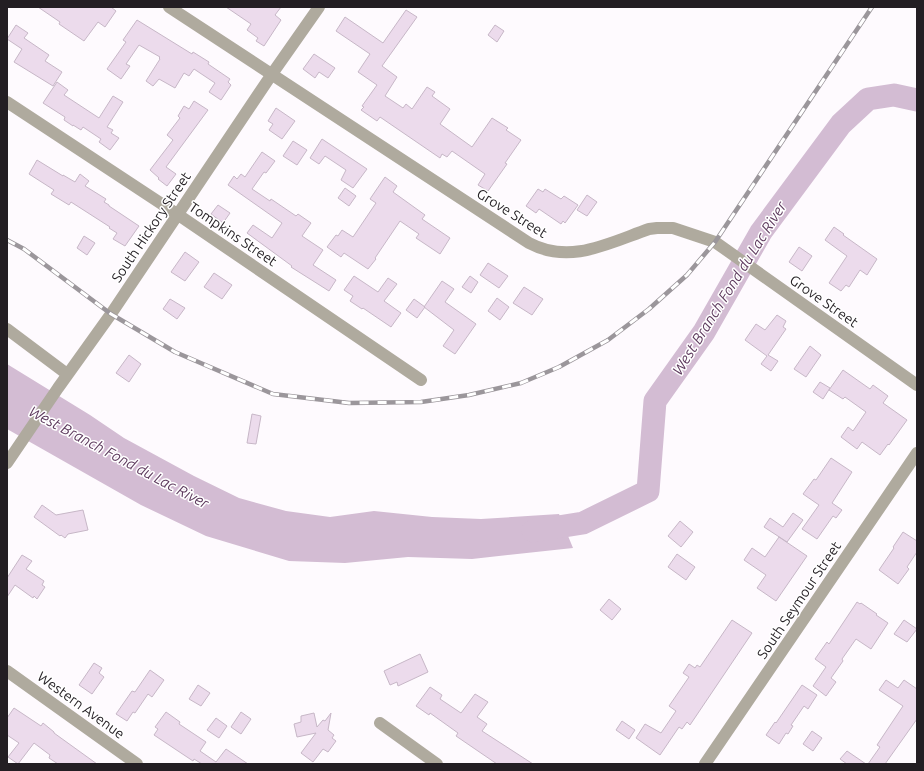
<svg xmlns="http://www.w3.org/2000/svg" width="924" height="771" viewBox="0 0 924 771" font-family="Ubuntu,sans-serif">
<rect width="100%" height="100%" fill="#fefafe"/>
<path fill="#d3bcd3" d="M7 364 90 415 124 438 194 476 239 498 286 511 330 517 374 511 432 517 481 519 559 514 573 548 472 559 408 557 345 563 289 561 206 536 141 505 7 429Z"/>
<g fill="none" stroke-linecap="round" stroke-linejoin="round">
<path stroke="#d3bcd3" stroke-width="23" d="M533 531 583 523 648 491 655 401 704 332 761 232 841 124 868 99 894 95 917 100"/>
</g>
<path fill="#ecdbec" stroke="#c7b7c7" d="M38 7H111L116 11 105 27 98 22 84 41 59 24 60 22Z
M226 7H281L275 15 281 20 264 46 256 41 258 38 247 30 251 24Z
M406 10 417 17 382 66 397 77 385 96 403 108 406 104 412 109 427 87 435 92 432 96 450 109 440 124 472 147 492 118 508 128 506 130 521 140 505 163 507 164 488 191 478 185 485 174 452 151 447 157 442 154 440 158 380 117 377 121 361 110 364 107 362 106 377 85 358 72 370 54 336 31 345 17 383 43Z
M137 20 192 54 193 52 209 62 208 64 230 79 228 82 231 85 221 100 209 92 215 83 194 69 189 76 184 73 175 88 159 79 153 86 146 81 160 59 159 58 160 57 139 45 126 64 130 66 121 79 107 69 126 42 123 40Z
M16 25 28 33 24 38 49 55 45 61 62 72 53 86 14 62 22 49 7 39Z
M495 25 504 31 497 42 488 35Z
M314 54 335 68 328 78 319 72 315 78 303 69Z
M57 82 68 90 64 95 99 118 113 96 123 102 107 127 113 130 111 133 119 138 110 150 99 142 101 139 83 127 81 130 73 125V126L64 120 65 117 43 103Z
M194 101 208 110 166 167 176 174 167 186 158 179 159 178 150 170 173 140 167 135 180 118 178 116 184 106 189 109Z
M276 108 295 121 282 139 269 130 273 124 268 121Z
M322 139 367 169 353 188 341 180 346 170 325 156 319 164 310 158Z
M293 141 307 150 297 165 283 156Z
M262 152 275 161 266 173 264 172 252 189 270 201 271 199 296 216 298 214 311 223 302 236 323 250 313 265 336 280 329 291 291 267 292 266 247 233 253 225 272 238 282 223 228 185 234 176 237 179 241 174 245 177Z
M37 160 63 176V175L75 182 80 174 89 181 85 186 106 199 104 202 109 205V206L139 226 125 246 113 239 117 233 109 228 110 227 71 202 69 205 51 194 54 190 29 174Z
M385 177 397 186 393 192 425 215 422 219 450 238 440 254 416 238 419 234 400 221 375 258 376 259 368 269 344 253 341 257 327 247 336 235 338 236 342 230 353 237 376 203 370 199Z
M345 188 356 196 349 206 338 198Z
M538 189 543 192 545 189 561 199 564 196 578 205 565 223 563 221 561 224 539 209 536 213 526 206Z
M587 195 597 202 587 216 577 210Z
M218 205 230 213 223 223 211 214Z
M834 227 844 234 843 235 877 259 867 275 860 270 849 287 846 285 841 291 829 283 847 256 825 240Z
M84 236 95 243 87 255 77 248Z
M799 247 812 256 802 271 789 262Z
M185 252 199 262 185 281 171 272Z
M488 263 508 276 499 288 480 275Z
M214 273 232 285 222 299 204 287Z
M354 276 378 292 388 278 397 284 384 301 401 313 391 327 363 308 362 309 350 301 353 296 344 290Z
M470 276 478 282 471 293 462 287Z
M442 281 454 289 445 302 476 324 455 354 443 346 454 330 424 307Z
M524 287 543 299 532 315 513 303Z
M497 298 509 307 500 320 488 311Z
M170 299 185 308 177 319 163 309Z
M414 299 425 307 417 318 406 310Z
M777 315 786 321 783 327 786 329 768 355 778 361 771 371 761 364 767 356 745 340 756 324 765 330Z
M810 346 821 355 806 377 794 369Z
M129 355 141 364 129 382 116 373Z
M843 370 870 389 873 385 888 396 883 403 907 420 889 445 888 444 880 455 862 442 857 449 841 437 848 427 853 431 866 412 845 397 843 399 829 390Z
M820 382 830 388 823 399 813 392Z
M252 414 261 416 256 444 247 443Z
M831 458 852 472 832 503 842 510 836 518 833 516 817 539 802 529 819 505 803 494 814 479 816 480Z
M42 505 56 515 83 510 88 530 68 534 65 538 61 535 60 536 34 517Z
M793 513 803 520 787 542 764 527 770 518 783 527Z
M680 521 693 532 681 547 668 536Z
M903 532 917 541V552L907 567 909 569 898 584 879 570 894 548 893 547Z
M779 537 807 556 776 601 757 588 766 575 744 560 752 548 765 557Z
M677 554 695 567 686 580 668 567Z
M22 555 32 561 26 569 44 581 42 585 45 587 37 599 34 596 33 598 15 585 7 597V578Z
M609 599 621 609 612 620 600 610Z
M857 602 860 604 861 603 877 614 876 615 888 623 871 649 856 639 842 659 843 661 831 678 836 682 826 696 813 686 826 667 815 659 827 642 829 644Z
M732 620 752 633 690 725 687 722 682 729 679 727 660 755 636 738 645 724 661 733 676 711 669 706 689 677 683 673 689 664 695 668 697 665 700 667Z
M904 620 917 629 907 642 894 634Z
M420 654 428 672 398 686 397 682 390 685 384 671Z
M94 663 102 668 99 673 104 677 92 694 79 685Z
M150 670 164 680 152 697 148 694 135 713 133 712 127 721 116 714 132 691 135 692Z
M886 680 898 688 904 680 917 689V719L885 764H868L880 747 877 745 903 706 879 690Z
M198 685 210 693 201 706 189 699Z
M802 685 817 695 808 709 804 706 791 725 793 726 788 734 786 733 779 744 766 735 775 722 776 723Z
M430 687 442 695 440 699 461 713 475 694 488 702 477 717 487 724 482 731 533 764H497L456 736 458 733 430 713 429 715 416 706Z
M14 708 41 726 43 723 54 732V733L97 764H58L49 758 50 755 34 743 18 764 8 757 19 743 7 735V718Z
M166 712 180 722 179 724 206 742 200 751 216 762 226 749 248 764H202L194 759 193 761 154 735 158 729 155 727Z
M241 712 251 719 241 734 231 727Z
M314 713 317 727 323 720 325 721 331 713 328 730 334 735 332 738 336 741 328 752 323 749 313 762 301 753 316 733 297 737 294 724 301 722V716Z
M216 718 227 726 219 738 207 730Z
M622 721 635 730 629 739 616 730Z
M812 731 822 738 813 751 803 744Z
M847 751 866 764H847L840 759Z"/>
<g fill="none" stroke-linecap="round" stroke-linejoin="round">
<path stroke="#afaa9e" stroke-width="12" d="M169 7 529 243C570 265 609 243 649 229L657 228H673L715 242 917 385
M7 102 177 214 421 380
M7 329 67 374
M7 463 58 388 111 314 272 74 319 7
M7 671 137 764
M380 723 437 764
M705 764 917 453"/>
<defs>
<path id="rail" d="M7 240 24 249 111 314 175 352 273 394 349 403 421 402 469 395 521 383 559 367 608 340 649 309 687 275 715 242 872 7"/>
</defs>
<use href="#rail" stroke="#9b969b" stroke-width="4.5"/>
<use href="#rail" stroke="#fff" stroke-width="3" stroke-dasharray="9" stroke-linecap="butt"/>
</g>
<g text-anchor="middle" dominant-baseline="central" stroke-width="3" stroke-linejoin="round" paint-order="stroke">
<g font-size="14" fill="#231e23" stroke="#fff">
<text transform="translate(512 213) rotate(32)">Grove Street</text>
<text transform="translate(151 227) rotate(-56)">South Hickory Street</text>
<text transform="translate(233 234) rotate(34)">Tompkins Street</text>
<text transform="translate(824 301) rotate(35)">Grove Street</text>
<text transform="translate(799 600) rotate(-56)">South Seymour Street</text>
<text transform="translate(81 705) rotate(36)">Western Avenue</text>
</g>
<g font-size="15" font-style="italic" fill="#5f3c5f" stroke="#fff">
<text transform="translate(729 288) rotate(-58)">West Branch Fond du Lac River</text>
<text transform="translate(119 457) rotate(28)">West Branch Fond du Lac River</text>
</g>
</g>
<rect width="924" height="771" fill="none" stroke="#231e23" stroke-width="16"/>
</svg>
